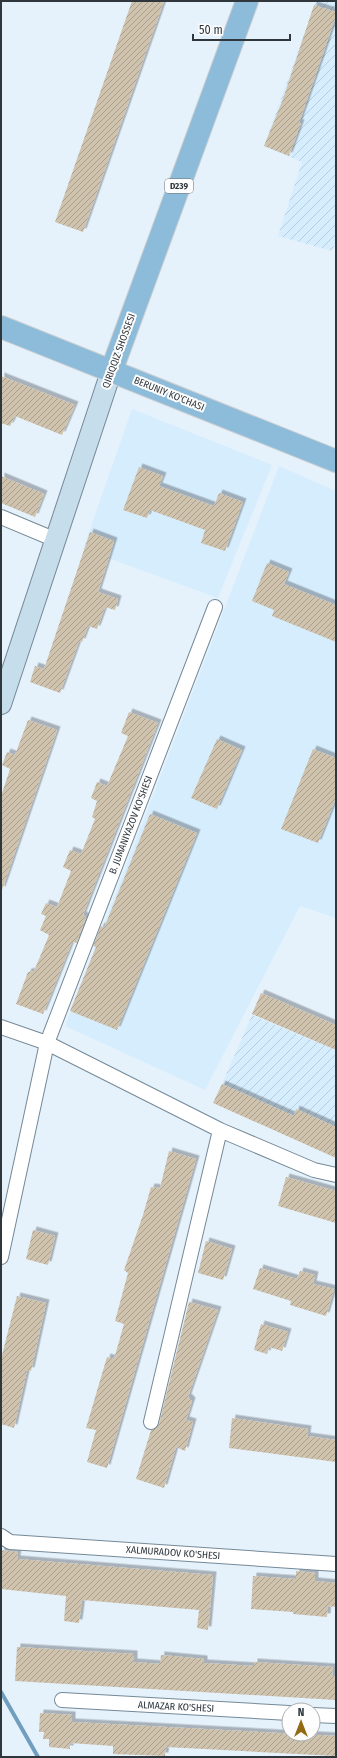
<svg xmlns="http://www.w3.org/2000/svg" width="337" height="1758" viewBox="0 0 337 1758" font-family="'Fira Sans Condensed',sans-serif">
<defs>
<pattern id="industrial-furrows" width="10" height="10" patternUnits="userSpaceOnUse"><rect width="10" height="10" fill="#d6edfe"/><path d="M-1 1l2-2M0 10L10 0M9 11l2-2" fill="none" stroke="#b8ccdb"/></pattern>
<pattern id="building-hatch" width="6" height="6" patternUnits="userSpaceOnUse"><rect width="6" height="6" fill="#d0c3ae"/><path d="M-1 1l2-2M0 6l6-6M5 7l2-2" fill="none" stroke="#a99f8f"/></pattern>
<filter id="shadow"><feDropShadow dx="3.5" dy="-3.5" stdDeviation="0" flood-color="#0004"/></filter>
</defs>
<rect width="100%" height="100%" fill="#e5f2fc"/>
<path fill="#d6edfe" d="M132 409 272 465 218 598 83 549Z
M279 466 336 491V918L300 906 205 1090 65 1026Z"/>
<path fill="url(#industrial-furrows)" d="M316 1H336V241L332 251 278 236 302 162 264 146Z
M252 1015 336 1050V1127L297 1109 294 1116 222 1084Z"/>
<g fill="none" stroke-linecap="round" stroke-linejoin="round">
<path stroke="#719ebe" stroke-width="4" d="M1 1692 38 1757"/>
</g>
<path fill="url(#building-hatch)" filter="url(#shadow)" d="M132 1H164L83 232 55 222Z
M314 5 336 12V16L299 123H301L289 156 264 146 283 99Z
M1 376 75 405 62 435 15 416 10 426 1 423Z
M139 467 163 476 159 486 214 506 219 493 243 502 225 551 201 543 205 530 150 510 147 518 123 510Z
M1 476 44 494 35 517 1 503Z
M90 532 114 541 98 592 118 599 115 610 105 607 97 629 88 626 82 642 79 641 60 693 30 682 35 666 44 669Z
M267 563 289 572 284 584 336 605V642L272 616 274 610 252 601Z
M129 712 158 723 91 894 83 915 86 917 77 943 72 942 43 1014 16 1004 28 972 34 971 49 935 40 930 46 916 41 914 46 903 57 907 71 871 63 867 70 850 81 854 95 819 92 817 97 801 91 798 97 782 107 786 128 736 121 733Z
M28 720 57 730 2 890H1V796L10 769 2 765 7 752 15 755Z
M217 739 242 750 217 809 191 798Z
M313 749 336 758V798L318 843 281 829Z
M150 814 197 833 117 1030 70 1011 96 947 93 946 101 926 104 928Z
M261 993 336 1025V1050L252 1014Z
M222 1084 294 1116 296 1109 336 1127V1158L213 1103Z
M169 1151 196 1159 107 1468 87 1462 96 1430 86 1428 107 1357 114 1359 124 1324 115 1321 128 1273 124 1270 143 1215 151 1187 160 1188Z
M286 1177 336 1191V1223L278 1206Z
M33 1230 55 1236 48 1265 26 1259Z
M206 1241 232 1249 223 1280 198 1273Z
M260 1268 297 1279 300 1271 315 1275 313 1284 334 1289 326 1316 290 1305 291 1301 253 1289Z
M17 1296 46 1303 31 1371 27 1370 14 1428 1 1424V1359Z
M189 1302 218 1310 188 1397 192 1401 186 1420 193 1422 185 1451 176 1447 164 1488 136 1479 151 1430 157 1428 159 1424Z
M261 1324 288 1332 282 1351 269 1347 267 1354 254 1350Z
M232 1418 308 1429 307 1436 336 1440V1462L229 1448Z
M1 1550 18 1552 17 1559 213 1575 208 1630 197 1628 199 1610 82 1600 79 1623 64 1621 66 1596 1 1589Z
M296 1571 315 1573V1581L336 1583V1607L328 1606 327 1617 293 1614V1612L251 1609 253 1576 296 1579Z
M17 1647 134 1654V1662L160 1664 161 1655 204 1659V1663L254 1666V1662L333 1667 332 1676 336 1677V1700L15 1681Z
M40 1713 72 1715V1722L336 1736V1751L335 1756 166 1747 165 1756 113 1754V1746L70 1743V1749L49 1747V1739H43L44 1732H39Z"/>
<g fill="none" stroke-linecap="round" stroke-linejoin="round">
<defs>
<path id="street" d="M1 517 56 540
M1 1027 47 1043 220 1130 314 1170 336 1175
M1 1257 47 1043 215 607
M151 1422 220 1130
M1 1536 10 1542 336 1564
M62 1700 289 1713
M313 1715 336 1716"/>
<path id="secondary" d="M1 704 111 372"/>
<path id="primary" d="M1 327 336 461
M111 372 247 1"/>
</defs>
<use href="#street" stroke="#758997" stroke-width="16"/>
<use href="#secondary" stroke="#758997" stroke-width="22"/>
<use href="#primary" stroke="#cdcfd0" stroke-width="24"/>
<use href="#street" stroke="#fff" stroke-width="14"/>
<use href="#secondary" stroke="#c6ddec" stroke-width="20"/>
<use href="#primary" stroke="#8cbcda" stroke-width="22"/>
</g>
<g text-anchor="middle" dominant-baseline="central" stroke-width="4" stroke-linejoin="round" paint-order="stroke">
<rect fill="#fdfdfd" stroke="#6d7277" stroke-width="1" x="165" y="179" width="28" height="14" rx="3"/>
<g font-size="9" font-weight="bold" fill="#2f373d">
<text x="179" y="186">D239</text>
</g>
<g font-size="10" fill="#2f373d" stroke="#fdfdfd">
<text transform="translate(119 351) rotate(-70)">QIRIQQIZ SHOSSESI</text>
<text transform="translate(169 394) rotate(22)">BERUNIY KO'CHASI</text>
<text transform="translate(131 825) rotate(-69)">B. JUMANIYAZOV KO'SHESI</text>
<text transform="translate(173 1553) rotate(4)">XALMURADOV KO'SHESI</text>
<text transform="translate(176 1707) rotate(3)">ALMAZAR KO'SHESI</text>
</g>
</g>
<rect width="337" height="1758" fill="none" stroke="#2f373d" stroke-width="4"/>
<g transform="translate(301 1722)"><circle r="19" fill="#fdfdfd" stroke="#abaeb0"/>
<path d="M0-3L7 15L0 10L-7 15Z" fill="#936a14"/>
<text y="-6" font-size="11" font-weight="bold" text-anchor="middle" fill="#2f373d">N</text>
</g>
<path d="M193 34v6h97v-6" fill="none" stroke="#2f373d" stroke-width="2"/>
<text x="199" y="34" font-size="12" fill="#2f373d" stroke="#fdfdfd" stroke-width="3" paint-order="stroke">50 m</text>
</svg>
